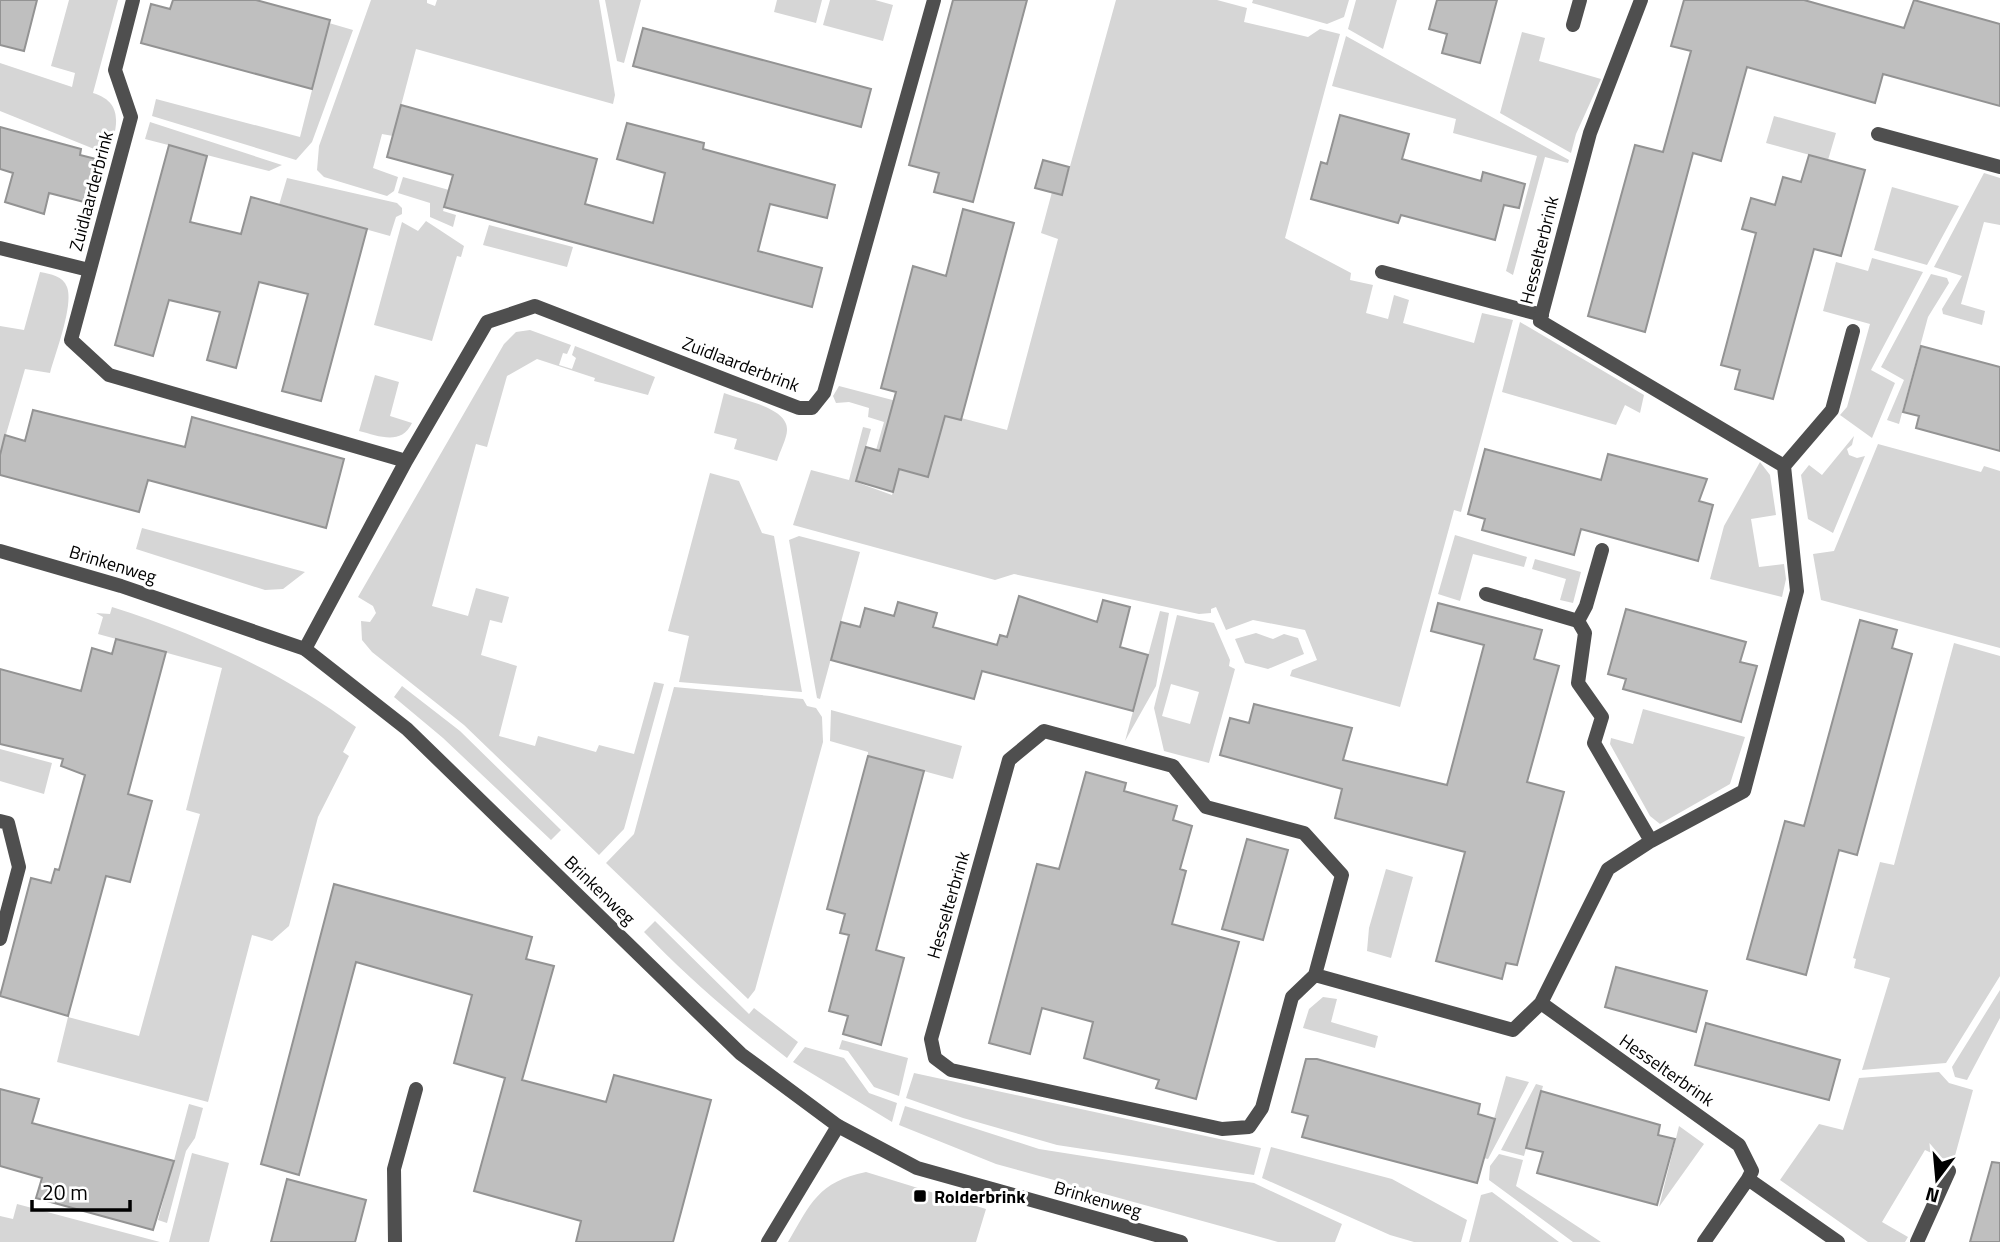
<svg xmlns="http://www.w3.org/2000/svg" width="2000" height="1242" viewBox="0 0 2000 1242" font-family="'Titillium Web',sans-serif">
<rect width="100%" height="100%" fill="#fff"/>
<path fill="#d6d6d6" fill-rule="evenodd" d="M69 0H118L93 93C126 103 116 129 109 155L0 111V63L72 87 75 73 51 66Z
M371 0H427V3L435 6 437 0H599L615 95 613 104 416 49 393 136 382 134 373 168 398 177 394 191 387 196 324 177 317 170 319 146Z
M605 0H641L624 63 617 61Z
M777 0H822L816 23 774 12Z
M830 0H875L893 5 883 41 823 25Z
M1116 0H1217L1247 8 1244 22 1308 37 1320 29 1340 34 1285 238 1351 273 1350 280 1373 285 1366 313 1388 319 1394 295 1409 300 1403 323 1474 343 1482 313 1513 320 1461 512 1454 510 1400 707 1290 676 1292 670 1317 660 1305 630 1253 620 1226 630 1216 607 1211 609V613L1199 614 1014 574 995 580 793 525 811 470 849 480 863 427 871 429 856 482 892 495 899 469 928 476 937 442 887 425 880 451 876 450 884 422 868 417 869 408 849 402 836 403 833 396 839 386 1007 430 1058 239 1041 233 1052 192 1062 195Z
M1253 0H1349L1344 17 1327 24 1252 3Z
M1356 0H1397L1383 49 1348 29Z
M329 23 353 30 312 142 296 160 152 116 156 99 300 137Z
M1522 32 1545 38 1539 61 1601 79 1576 134 1571 153 1500 113Z
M1346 36 1569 160 1568 163 1545 157 1513 275 1506 271 1537 156 1453 133 1456 119 1332 86Z
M1774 116 1836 133 1828 160 1766 143Z
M150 122 282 165 269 171 145 139Z
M1984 173 2000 178V225L1984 222 1961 304 1985 311 1982 325 1943 314 1942 309 1962 276 1934 267Z
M403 177 449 190 443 211 456 215 453 227 430 217V203L398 193Z
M287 178 397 203 402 208V214L396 217 390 236 279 205Z
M1892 187 1959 206 1927 265 1874 250Z
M426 221 464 246 461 257 457 256 432 341 374 325 402 222 418 231Z
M489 225 573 247 567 267 483 245Z
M1872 258 1923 272 1871 370 1895 383 1872 438 1840 415 1847 407 1870 324 1823 311 1836 262 1868 271Z
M40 272C51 274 63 276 67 287 74 305 55 354 50 373L25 369 0 455V326L24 330Z
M1931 274 1947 278 1949 283 1928 317 1899 424 1887 420 1904 380 1881 367Z
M1520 322 1644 395 1640 413 1625 405 1616 425 1502 392Z
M530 330 571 345 567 354 563 353 559 365 572 369 576 358 572 355 575 346 655 377 648 395 594 381 595 378 537 359 507 376 487 447 476 444 432 606 468 616 476 588 509 597 502 623 490 620 481 655 517 666 499 736 535 746 538 736 596 752 599 745 634 754 654 682 664 684 624 829 599 855 464 725 372 652 362 640 361 621 370 622 376 613 373 606 358 597 504 344 516 332Z
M375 375 399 382 390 416 412 423C401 446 379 436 359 431Z
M724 393C741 400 788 407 787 430 787 438 780 451 777 461L734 449 737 439 714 433Z
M1854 436 1852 445 1847 449 1849 455 1857 458 1865 456 1833 533 1808 519 1801 475 1809 465 1822 475Z
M1878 444 1981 472 1984 466 2000 471V648L1821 600 1813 554 1834 551Z
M1760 462 1770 475 1776 515 1751 519 1759 567 1784 564 1786 579 1782 597 1710 579 1724 526Z
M710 473 739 481 762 533 774 536 802 692 679 682 689 636 668 631Z
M142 528 305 572 283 589 265 590 136 549Z
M1455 535 1527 557 1524 567 1473 554 1460 601 1438 594Z
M799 536 860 552 820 699 817 698 789 540Z
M1535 559 1581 572 1573 603 1560 600 1566 579 1532 569Z
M112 607C200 635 282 672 356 727L343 752 349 756 318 817 289 926 272 941 252 935 208 1102 57 1062 68 1017 139 1036 200 814 186 810 222 668 98 634 103 617 96 613 110 614Z
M1160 611 1169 613 1156 686 1125 741Z
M1177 615 1214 623 1230 660 1229 666 1235 669 1209 763 1164 751 1154 708ZM1171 684 1199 692 1190 724 1162 716Z
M1256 633 1273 639 1284 634 1298 638 1304 654 1268 669 1245 663 1235 639Z
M1954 643 2000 656V976L1946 1063 1862 1070 1890 978 1854 968 1856 959 1853 958 1880 862 1894 865Z
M402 686 460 731 561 830 551 840 443 738 394 697Z
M674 687 803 699 807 706 816 708 822 717 823 742 755 990 748 999 606 863 634 834Z
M1643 709 1745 737 1730 784 1660 824 1650 816 1610 744 1611 738 1633 744Z
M831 710 962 746 953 779 868 756V752L830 741Z
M0 749 52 763 44 794 0 781Z
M1386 869 1413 877 1391 958 1367 951 1369 928Z
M655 921 749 1014 754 1008 798 1042 787 1058C737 1020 688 978 644 932Z
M2000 990V1018L1967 1080 1955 1077 1952 1067Z
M1323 997 1337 999 1331 1022 1378 1036 1375 1048 1303 1028 1309 1009Z
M842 1040 908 1058 899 1096 874 1087 848 1051 839 1049Z
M805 1047 844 1058 869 1093 897 1103 892 1122 793 1062Z
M1939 1072 1949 1083 1973 1090 1953 1163 1925 1150 1882 1222 1908 1237 1905 1242H1868L1780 1180 1819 1124 1843 1130 1859 1078Z
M914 1073 1261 1148 1254 1175 1057 1145 963 1118 906 1098Z
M1506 1076 1529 1082 1488 1159 1483 1158Z
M1536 1084 1543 1086 1524 1156 1501 1150Z
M189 1104 203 1108 195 1138 186 1151 167 1223 158 1220Z
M905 1106 1039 1149 1254 1183 1342 1224 1335 1242H1278L996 1164 899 1125Z
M1679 1126 1704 1144 1659 1207Z
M1271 1147 1392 1179 1467 1220 1461 1242H1414L1390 1235 1262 1178Z
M192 1153 229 1163 209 1242H169Z
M1499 1154 1523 1160 1516 1186 1601 1242H1573L1489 1180 1490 1166Z
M866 1172 986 1209 976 1242H788C811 1203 818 1182 866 1172Z
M1492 1192 1559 1242H1469L1481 1195Z
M17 1204 160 1242H0V1216L13 1219Z"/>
<path fill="#bfbfbf" stroke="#939393" stroke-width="2" d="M0 0H37L24 51 0 45Z
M173 0H256L330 20 312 89 141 43 151 4 170 9Z
M953 0H1027L973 202 934 192 939 173 909 165Z
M1437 0H1497L1480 63 1442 53 1447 34 1429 29Z
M1684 0H1804L1904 28 1914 0 2000 24V106L1883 74 1875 103 1747 67 1721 161 1693 153 1645 332 1588 316 1635 145 1663 152 1691 51 1671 46Z
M643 28 871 89 861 127 633 66Z
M401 105 597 159 585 204 653 223 665 173 617 159 627 123 704 143 703 149 835 185 827 218 770 204 758 251 822 268 812 307 444 207 453 175 387 157Z
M1340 115 1409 134 1402 159 1481 181 1483 172 1525 184 1519 208 1504 205 1495 240 1401 215 1398 223 1311 199 1321 162 1327 164Z
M0 127 81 149 80 155 100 160 88 203 49 193 44 214 5 202 13 173 0 169Z
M169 145 207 156 190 222 241 234 251 197 367 229 321 401 282 391 308 294 259 282 236 368 207 360 220 312 169 300 153 356 115 345Z
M1809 155 1865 170 1841 256 1814 249 1773 399 1735 389 1740 370 1721 365 1756 233 1742 229 1751 198 1775 205 1783 177 1801 182Z
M1043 160 1069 167 1062 195 1035 188Z
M963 209 1014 223 961 420 945 416 928 477 899 469 893 492 856 481 866 447 880 451 896 392 881 388 913 266 946 276Z
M1921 346 2000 367V451L1916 428 1919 416 1903 412Z
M33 410 185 447 192 417 344 459 326 528 148 480 139 512 0 475V455L5 435 25 441Z
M1485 449 1601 480 1608 454 1707 479 1699 501 1713 505 1698 561 1581 529 1574 555 1482 530 1485 519 1468 514Z
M1019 596 1097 622 1103 600 1130 607 1120 647 1148 655 1133 711 982 671 974 699 831 660 841 622 860 627 865 608 894 616 898 602 937 613 933 627 997 645 1000 635 1007 637Z
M1438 603 1542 630 1534 659 1559 666 1527 782 1564 792 1517 965 1506 963 1502 979 1436 961 1465 852 1335 818 1342 789 1220 755 1230 718 1249 723 1254 704 1352 728 1343 760 1447 785 1484 645 1431 631Z
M1626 609 1746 642 1740 662 1757 666 1741 722 1623 689 1626 679 1608 674Z
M1860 620 1897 630 1892 648 1912 654 1857 855 1839 850 1806 975 1747 959 1785 821 1804 826Z
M116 639 166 652 128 794 152 801 130 882 106 876 68 1016 0 996 31 878 51 883 55 869 59 870 85 775 61 766 63 759 0 744V669L81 691 92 648 112 654Z
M868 756 924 771 876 950 904 958 881 1045 843 1034 848 1016 829 1011 849 935 840 933 845 914 827 909Z
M1086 772 1126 783 1124 791 1177 806 1173 820 1192 826 1180 869 1186 871 1172 924 1239 942 1196 1099 1156 1088 1159 1080 1084 1058 1093 1022 1042 1008 1030 1054 989 1043 1037 864 1059 869Z
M1247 839 1288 850 1263 940 1222 929Z
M334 884 532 937 526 959 554 966 522 1080 606 1102 614 1075 711 1100 673 1242H576L581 1221 474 1191 505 1078 454 1063 472 995 356 962 299 1175 261 1164Z
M1616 967 1707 991 1696 1032 1605 1007Z
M1706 1023 1840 1060 1829 1100 1695 1065Z
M1306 1059H1317L1480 1104 1478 1114 1495 1119 1477 1183 1302 1137 1308 1116 1292 1112Z
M0 1089 39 1099 32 1123 174 1161 153 1230 36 1198 42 1178 0 1166Z
M1541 1091 1660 1125 1658 1135 1675 1139 1657 1205 1537 1173 1543 1152 1526 1148Z
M1992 1162 2000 1163V1242H1970Z
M287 1179 366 1200 355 1242H271Z"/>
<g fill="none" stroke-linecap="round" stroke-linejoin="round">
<path stroke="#4f4f4f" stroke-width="14" d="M1382 272 1542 315
M1917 1242 1949 1171"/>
<path stroke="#4f4f4f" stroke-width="14" d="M133 0 115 70 131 117 71 340 109 375 406 461
M1641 0 1590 133 1540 321 1784 466
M1573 25 1580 0
M1878 134 2000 167
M0 248 89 270
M1486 594 1578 621 1585 633 1578 683 1602 717 1594 743 1651 841
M1578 621 1586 606 1602 550
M305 649 406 461 487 322 535 306 799 408H812L824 393 934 0
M1044 731 1173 766 1206 807 1304 833 1342 875 1315 975 1292 997 1262 1108 1249 1127 1222 1129 951 1070 935 1058 931 1039 1009 760Z
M0 821 8 823 19 867 0 939
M1315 975 1513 1030 1541 1003 1608 869 1651 841 1744 791 1797 591 1784 466 1832 410 1853 331
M1541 1003 1739 1145 1752 1171 1748 1179 1838 1242
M395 1242 394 1169 416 1089
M768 1242 838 1126
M1704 1242 1748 1179"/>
<path stroke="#4f4f4f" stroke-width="14" d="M0 551 121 586 305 649 407 729 741 1054 838 1126 917 1168 1181 1242"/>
</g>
<rect fill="#000" stroke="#fff" stroke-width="2.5" x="913" y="1189" width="14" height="14" rx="3.5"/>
<g text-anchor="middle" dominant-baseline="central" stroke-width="6" stroke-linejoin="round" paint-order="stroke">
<g font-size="18" fill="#000" stroke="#fff">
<text transform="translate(91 191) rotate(-75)">Zuidlaarderbrink</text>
<text transform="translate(1539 250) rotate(-76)">Hesselterbrink</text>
<text transform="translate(741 364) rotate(21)">Zuidlaarderbrink</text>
<text transform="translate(113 564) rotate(17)">Brinkenweg</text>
<text transform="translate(600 890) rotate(44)">Brinkenweg</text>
<text transform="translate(948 905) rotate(-74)">Hesselterbrink</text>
<text transform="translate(1667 1070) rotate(35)">Hesselterbrink</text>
<text transform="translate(1098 1199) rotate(16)">Brinkenweg</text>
</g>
<g font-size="18" font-weight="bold" fill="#000" stroke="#fff" text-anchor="start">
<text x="934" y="1196">Rolderbrink</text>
</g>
</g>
<g transform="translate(1937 1179) rotate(196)" stroke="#ffffff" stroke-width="5" paint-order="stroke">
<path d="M0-5L12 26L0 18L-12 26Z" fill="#000000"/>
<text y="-10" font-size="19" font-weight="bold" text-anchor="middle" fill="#000000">N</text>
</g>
<path d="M32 1200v10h98v-10" fill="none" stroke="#000000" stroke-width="3.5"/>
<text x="42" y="1200" font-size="21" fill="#000000" stroke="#ffffff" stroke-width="5" paint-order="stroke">20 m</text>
</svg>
